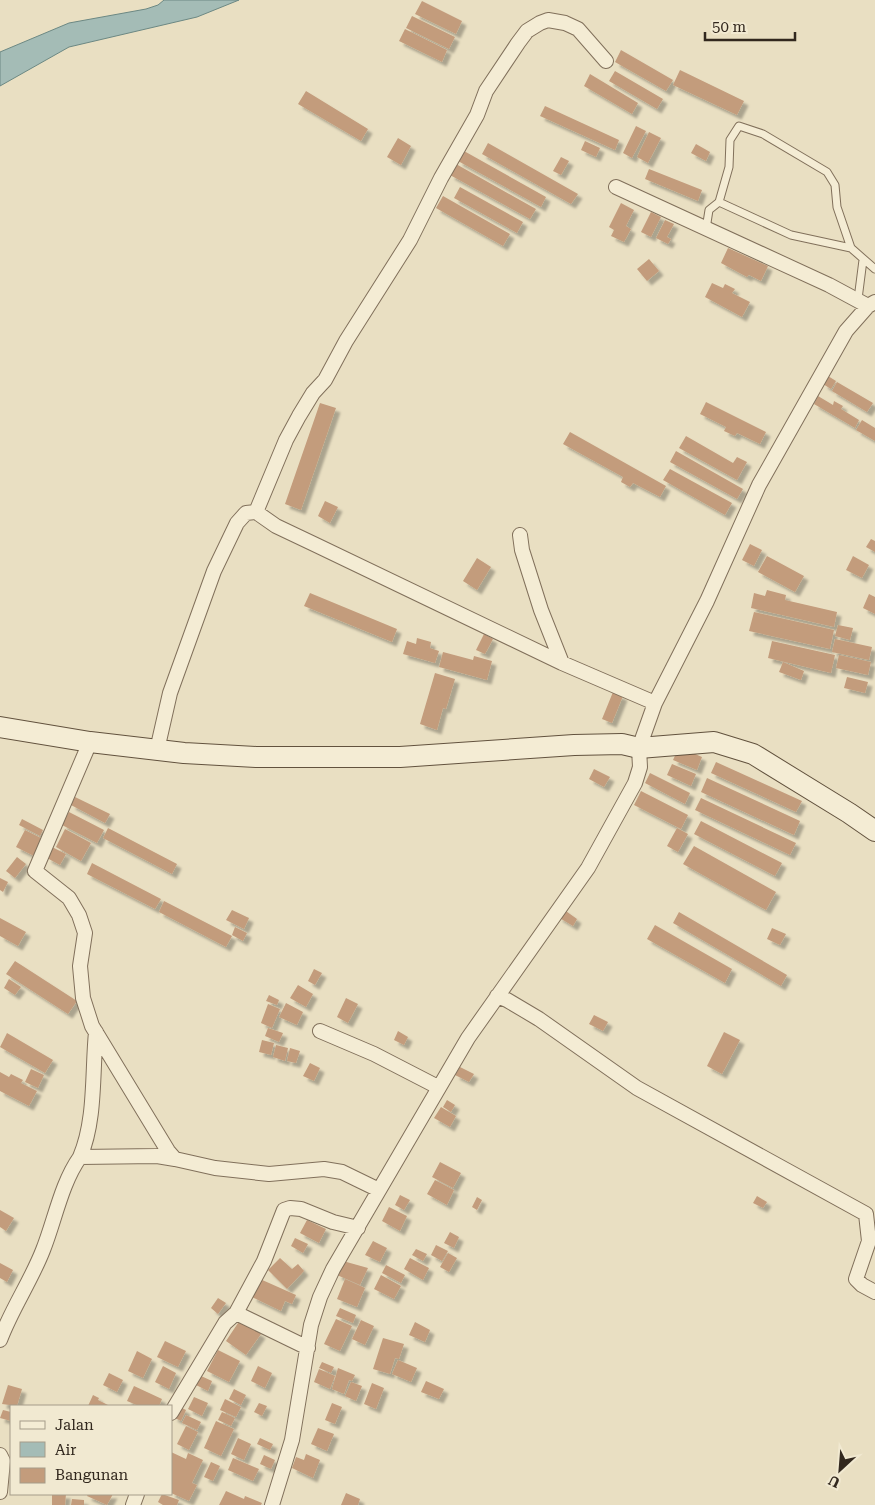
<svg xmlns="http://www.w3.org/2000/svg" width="875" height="1505" viewBox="0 0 875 1505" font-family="'Roboto Serif',serif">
<defs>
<filter id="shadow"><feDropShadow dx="4.5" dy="4.5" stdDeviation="1" flood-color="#0004"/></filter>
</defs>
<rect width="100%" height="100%" fill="#e9dfc2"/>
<path fill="#a4bcb6" stroke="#6c8883" d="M164 0H239L197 17 69 47 0 86V52L69 23 146 9 158 5Z"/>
<path fill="#c39c7c" filter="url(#shadow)" d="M422 1 462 21 456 34 415 14Z
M412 16 455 37 449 49 406 28Z
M405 29 447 50 442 62 399 41Z
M621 50 673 80 666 91 615 62Z
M680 70 744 101 737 115 673 85Z
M615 71 663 99 657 109 609 81Z
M590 74 638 103 632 114 584 86Z
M306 91 368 129 361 141 298 104Z
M545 106 619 140 615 150 540 116Z
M636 126 646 131 632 158 623 153Z
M649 132 661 138 648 163 637 157Z
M398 138 411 146 401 165 387 157Z
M585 141 600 148 596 157 581 150Z
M488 143 578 194 571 204 482 154Z
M696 144 710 152 706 161 691 153Z
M464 151 546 197 541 207 458 161Z
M561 157 569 161 561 175 553 171Z
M456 164 536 209 530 219 450 175Z
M649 169 702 190 698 201 645 179Z
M460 187 523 222 517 233 454 198Z
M443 196 510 234 503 246 436 208Z
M621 203 634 210 626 226 631 229 624 242 611 236 614 230 609 227Z
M651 212 661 217 651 237 641 232Z
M665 220 674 224 667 237 671 239 668 244 656 238Z
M728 248 768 266 761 281 749 275 747 277 721 263Z
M649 259 659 271 647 281 637 269Z
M712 283 723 288 725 284 735 289 732 293 750 302 742 317 705 297Z
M828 376 836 381 831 389 823 384Z
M837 382 873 403 867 412 832 391Z
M818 396 833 405 834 401 843 406 841 409 859 420 855 428 814 404Z
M706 402 766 432 760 444 737 433 735 436 724 431 726 427 700 414Z
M320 403 336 408 301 510 285 504Z
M862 420 875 428V441L856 430Z
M570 432 666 486 660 497 633 483 630 487 621 482 623 477 563 444Z
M686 436 733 463 737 457 747 462 737 480 679 448Z
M676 451 743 489 737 499 670 462Z
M670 469 732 503 725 515 663 480Z
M325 501 338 507 330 523 318 516Z
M871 539 875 541V552L866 547Z
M750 544 762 550 754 566 742 560Z
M767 556 804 576 795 592 758 572Z
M853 556 869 565 862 578 846 570Z
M477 558 491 567 477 590 463 581Z
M767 590 786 595 785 600 837 612 834 627 751 608 754 593 765 596Z
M310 593 397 629 392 642 304 606Z
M869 594 875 597V614L863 608Z
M754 612 834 630 830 649 749 631Z
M838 625 853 628 850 640 835 636Z
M484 634 493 639 485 654 476 650Z
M417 638 431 642 430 648 439 651 435 663 403 654 407 641 416 644Z
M835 639 872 647 869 660 832 652Z
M772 641 835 655 831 673 768 658Z
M443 652 473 660 474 656 492 661 487 680 439 667Z
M839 655 871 662 868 675 836 668Z
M783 662 804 671 801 680 779 672Z
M435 673 455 679 446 709 443 708 437 730 420 724Z
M847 677 868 682 865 693 844 688Z
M613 692 623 696 612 723 602 719Z
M679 747 702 757 697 770 673 760Z
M716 762 802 801 796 812 711 773Z
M672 764 696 774 691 786 667 775Z
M594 769 610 777 604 787 589 779Z
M650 773 690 793 685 804 645 783Z
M707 778 800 821 794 835 701 792Z
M641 791 688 815 681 829 634 805Z
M75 797 110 814 105 823 71 805Z
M701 798 796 843 790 855 695 810Z
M69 812 104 830 97 843 62 825Z
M22 819 43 830 40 836 19 825Z
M701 821 782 863 775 876 694 834Z
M108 828 177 864 172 874 103 838Z
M677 828 688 834 678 852 667 846Z
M65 829 91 843 81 861 56 847Z
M25 830 43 839 34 856 16 847Z
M694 846 776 892 766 910 683 864Z
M52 847 66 854 60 865 47 858Z
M17 857 26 864 15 878 6 871Z
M92 863 161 899 155 909 87 874Z
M0 878 8 882 3 892 0 890Z
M164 901 232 936 226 947 159 912Z
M563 909 577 919 573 926 558 917Z
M232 910 249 918 244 929 226 920Z
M679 912 787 975 781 986 673 923Z
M0 918 26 932 18 946 0 936Z
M655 925 732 969 725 983 647 939Z
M235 927 247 933 243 941 232 935Z
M772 928 786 934 780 945 767 939Z
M15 961 77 1001 68 1014 6 974Z
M314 969 322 973 315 985 308 981Z
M9 979 21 987 15 995 4 988Z
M298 985 313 994 306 1007 290 998Z
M269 995 279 1000 277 1005 266 1001Z
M346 998 358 1004 348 1023 337 1017Z
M286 1003 303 1012 297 1025 279 1017Z
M268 1004 280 1009 272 1028 261 1023Z
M594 1015 608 1022 603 1031 589 1024Z
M268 1028 283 1033 279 1042 265 1036Z
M398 1031 408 1037 404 1045 394 1040Z
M724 1032 740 1040 722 1074 707 1066Z
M7 1033 53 1060 45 1073 0 1047Z
M262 1040 274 1043 271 1055 259 1052Z
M276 1045 288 1048 285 1061 273 1057Z
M290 1048 300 1051 296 1063 287 1061Z
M310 1063 320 1068 314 1081 303 1076Z
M460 1067 474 1074 469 1082 455 1075Z
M31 1069 44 1075 38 1088 25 1082Z
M0 1072 9 1077 11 1074 23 1080 21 1083 37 1091 29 1106 0 1091Z
M447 1100 455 1105 451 1112 443 1107Z
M441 1107 456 1116 450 1127 434 1118Z
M440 1162 461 1173 453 1188 432 1177Z
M435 1180 454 1190 447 1205 427 1194Z
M400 1195 410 1200 404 1210 395 1205Z
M757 1196 767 1202 763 1208 753 1203Z
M477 1197 482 1200 477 1210 472 1207Z
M389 1207 407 1216 400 1231 382 1221Z
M0 1210 14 1218 6 1231 0 1227Z
M307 1220 326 1229 319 1243 300 1233Z
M450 1232 459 1237 454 1248 444 1243Z
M295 1238 308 1244 303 1253 291 1246Z
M373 1241 387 1248 380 1262 365 1255Z
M436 1245 448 1251 442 1261 431 1255Z
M416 1249 427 1254 423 1261 412 1255Z
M448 1253 457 1258 449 1272 440 1267Z
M280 1258 292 1269 298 1264 304 1271 287 1289 268 1270Z
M410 1258 429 1268 423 1280 404 1269Z
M343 1261 368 1268 360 1285 337 1275Z
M0 1263 13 1270 7 1282 0 1278Z
M386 1265 405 1275 401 1283 382 1273Z
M381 1275 401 1286 394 1299 374 1289Z
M260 1279 296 1295 292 1304 285 1301 281 1311 252 1297Z
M345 1279 365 1288 357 1307 337 1299Z
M218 1298 226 1303 218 1314 211 1308Z
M340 1308 356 1315 353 1323 336 1316Z
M336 1319 352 1326 340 1351 324 1344Z
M240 1320 261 1334 246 1355 226 1341Z
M361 1320 374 1326 365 1345 352 1339Z
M415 1322 430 1330 425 1342 409 1335Z
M383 1338 404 1344 399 1359 395 1358 390 1374 373 1369Z
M165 1341 186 1351 178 1367 157 1357Z
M218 1350 240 1361 229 1382 207 1371Z
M137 1351 152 1359 143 1378 128 1371Z
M398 1360 417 1368 411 1382 392 1374Z
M322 1362 334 1367 331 1373 319 1368Z
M163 1366 176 1373 169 1389 155 1382Z
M258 1366 272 1373 265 1388 251 1381Z
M338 1368 355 1375 352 1381 349 1380 344 1394 332 1389Z
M319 1369 335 1376 330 1389 314 1382Z
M109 1373 123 1380 117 1392 103 1385Z
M201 1376 212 1381 208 1391 196 1385Z
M426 1381 444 1389 439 1399 421 1392Z
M351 1382 362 1386 356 1401 345 1396Z
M372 1383 384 1388 376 1409 364 1404Z
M8 1385 22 1389 17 1406 2 1404Z
M134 1386 162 1399 159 1406H139L127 1401Z
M234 1389 246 1395 241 1405 229 1399Z
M93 1395 99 1398 98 1400 110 1406H88Z
M194 1397 208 1403 202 1416 188 1409Z
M225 1399 241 1407 236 1417 220 1410Z
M259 1403 267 1406 262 1416 254 1412Z
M332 1403 342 1407 335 1424 325 1420Z
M178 1406 186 1410 181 1421 173 1417Z
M3 1410 11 1412V1421L0 1418Z
M222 1412 235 1418 231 1426 218 1420Z
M186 1415 201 1422 197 1430 182 1423Z
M216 1421 234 1429 221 1456 204 1448Z
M186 1426 198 1432 189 1450 177 1444Z
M318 1428 334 1434 327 1451 311 1444Z
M238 1438 251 1444 244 1460 231 1454Z
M260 1438 273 1444 270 1450 257 1444Z
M171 1452 186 1459 188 1453 203 1460 192 1483 197 1485 189 1501 171 1493Z
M306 1454 320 1460 313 1478 292 1468 296 1457 304 1460Z
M264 1455 275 1460 271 1469 260 1464Z
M233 1458 259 1469 253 1481 228 1470Z
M211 1462 220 1466 213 1481 204 1477Z
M226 1491 244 1499 245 1496 262 1503 261 1505H219Z
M346 1493 360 1499 358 1505H341Z
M52 1494H66L65 1505H52Z
M88 1494H113L107 1505 87 1496Z
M162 1494 179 1500 177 1505H163L158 1502Z
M72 1499 84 1500V1505H71Z"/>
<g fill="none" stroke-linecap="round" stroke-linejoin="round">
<defs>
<path id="lane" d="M706 229 709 210 719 202
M851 248 837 207 835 185 827 172 763 134 739 126 730 140 729 167 719 202 791 235 851 248 875 269
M858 299 863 260"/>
<path id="street" d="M616 187 829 285 868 306
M256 512 286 440 299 416 313 393 325 380 346 341 410 240 441 178 477 115 486 91 518 43 527 31 540 23 548 20 565 23 578 29 606 61
M520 535 522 550 541 610 562 663
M90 742 35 871 69 898 79 915 85 933 80 966 83 998 92 1026 168 1151 175 1159 215 1168 269 1174 324 1169 342 1172 379 1190
M157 750 170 693 214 571 237 523 246 513 256 512 276 526 316 545 562 663 655 703
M497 996 507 1000 539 1019 637 1088 866 1214 869 1241 856 1279 862 1285 875 1292
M320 1031 374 1054 438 1087
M80 1157C96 1120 92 1072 96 1032
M236 1313 308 1348
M0 1340C12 1308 31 1281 43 1250 55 1220 61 1184 80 1157L157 1156 175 1159
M171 1413 225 1323 236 1313 264 1261 284 1210 290 1208 301 1209 333 1222 358 1228
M0 1455 3 1461 0 1492
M133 1505 137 1494
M272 1505 292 1440 311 1325 320 1297 333 1269 468 1038 588 868 635 783 640 767 639 748 655 703 707 601 759 485 846 331 868 306 875 302"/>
<path id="secondary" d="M0 727 90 742 184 753 256 757H400L574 745 622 744 639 748 714 742 753 754 849 813 875 831"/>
</defs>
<use href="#lane" stroke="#81705b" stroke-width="9"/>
<use href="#street" stroke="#81705b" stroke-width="16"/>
<use href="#secondary" stroke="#62523e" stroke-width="22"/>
<use href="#lane" stroke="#f4ecd4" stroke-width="7"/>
<use href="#street" stroke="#f4ecd4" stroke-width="14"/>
<use href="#secondary" stroke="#f4ecd4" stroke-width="20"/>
</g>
<rect x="10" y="1405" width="162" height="90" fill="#f1e9d1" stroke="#a59c89"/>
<rect x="20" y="1421" width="25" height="8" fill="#f4ecd4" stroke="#a59c89"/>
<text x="55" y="1430" font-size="15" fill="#32281e">Jalan</text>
<rect x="20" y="1442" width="25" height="15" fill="#a4bcb6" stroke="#a59c89"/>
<text x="55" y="1455" font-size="15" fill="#32281e">Air</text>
<rect x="20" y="1468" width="25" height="15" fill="#c39c7c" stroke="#a59c89"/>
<text x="55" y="1480" font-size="15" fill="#32281e">Bangunan</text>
<g transform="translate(840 1470) rotate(206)" stroke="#f1e9d1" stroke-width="4" paint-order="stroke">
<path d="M0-4L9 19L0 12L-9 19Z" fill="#32281e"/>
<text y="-8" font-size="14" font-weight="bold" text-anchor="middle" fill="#32281e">U</text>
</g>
<path d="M705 32v8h90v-8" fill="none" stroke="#32281e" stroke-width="2.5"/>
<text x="712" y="32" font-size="15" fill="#32281e" stroke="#f1e9d1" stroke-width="4" paint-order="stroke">50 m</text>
</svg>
